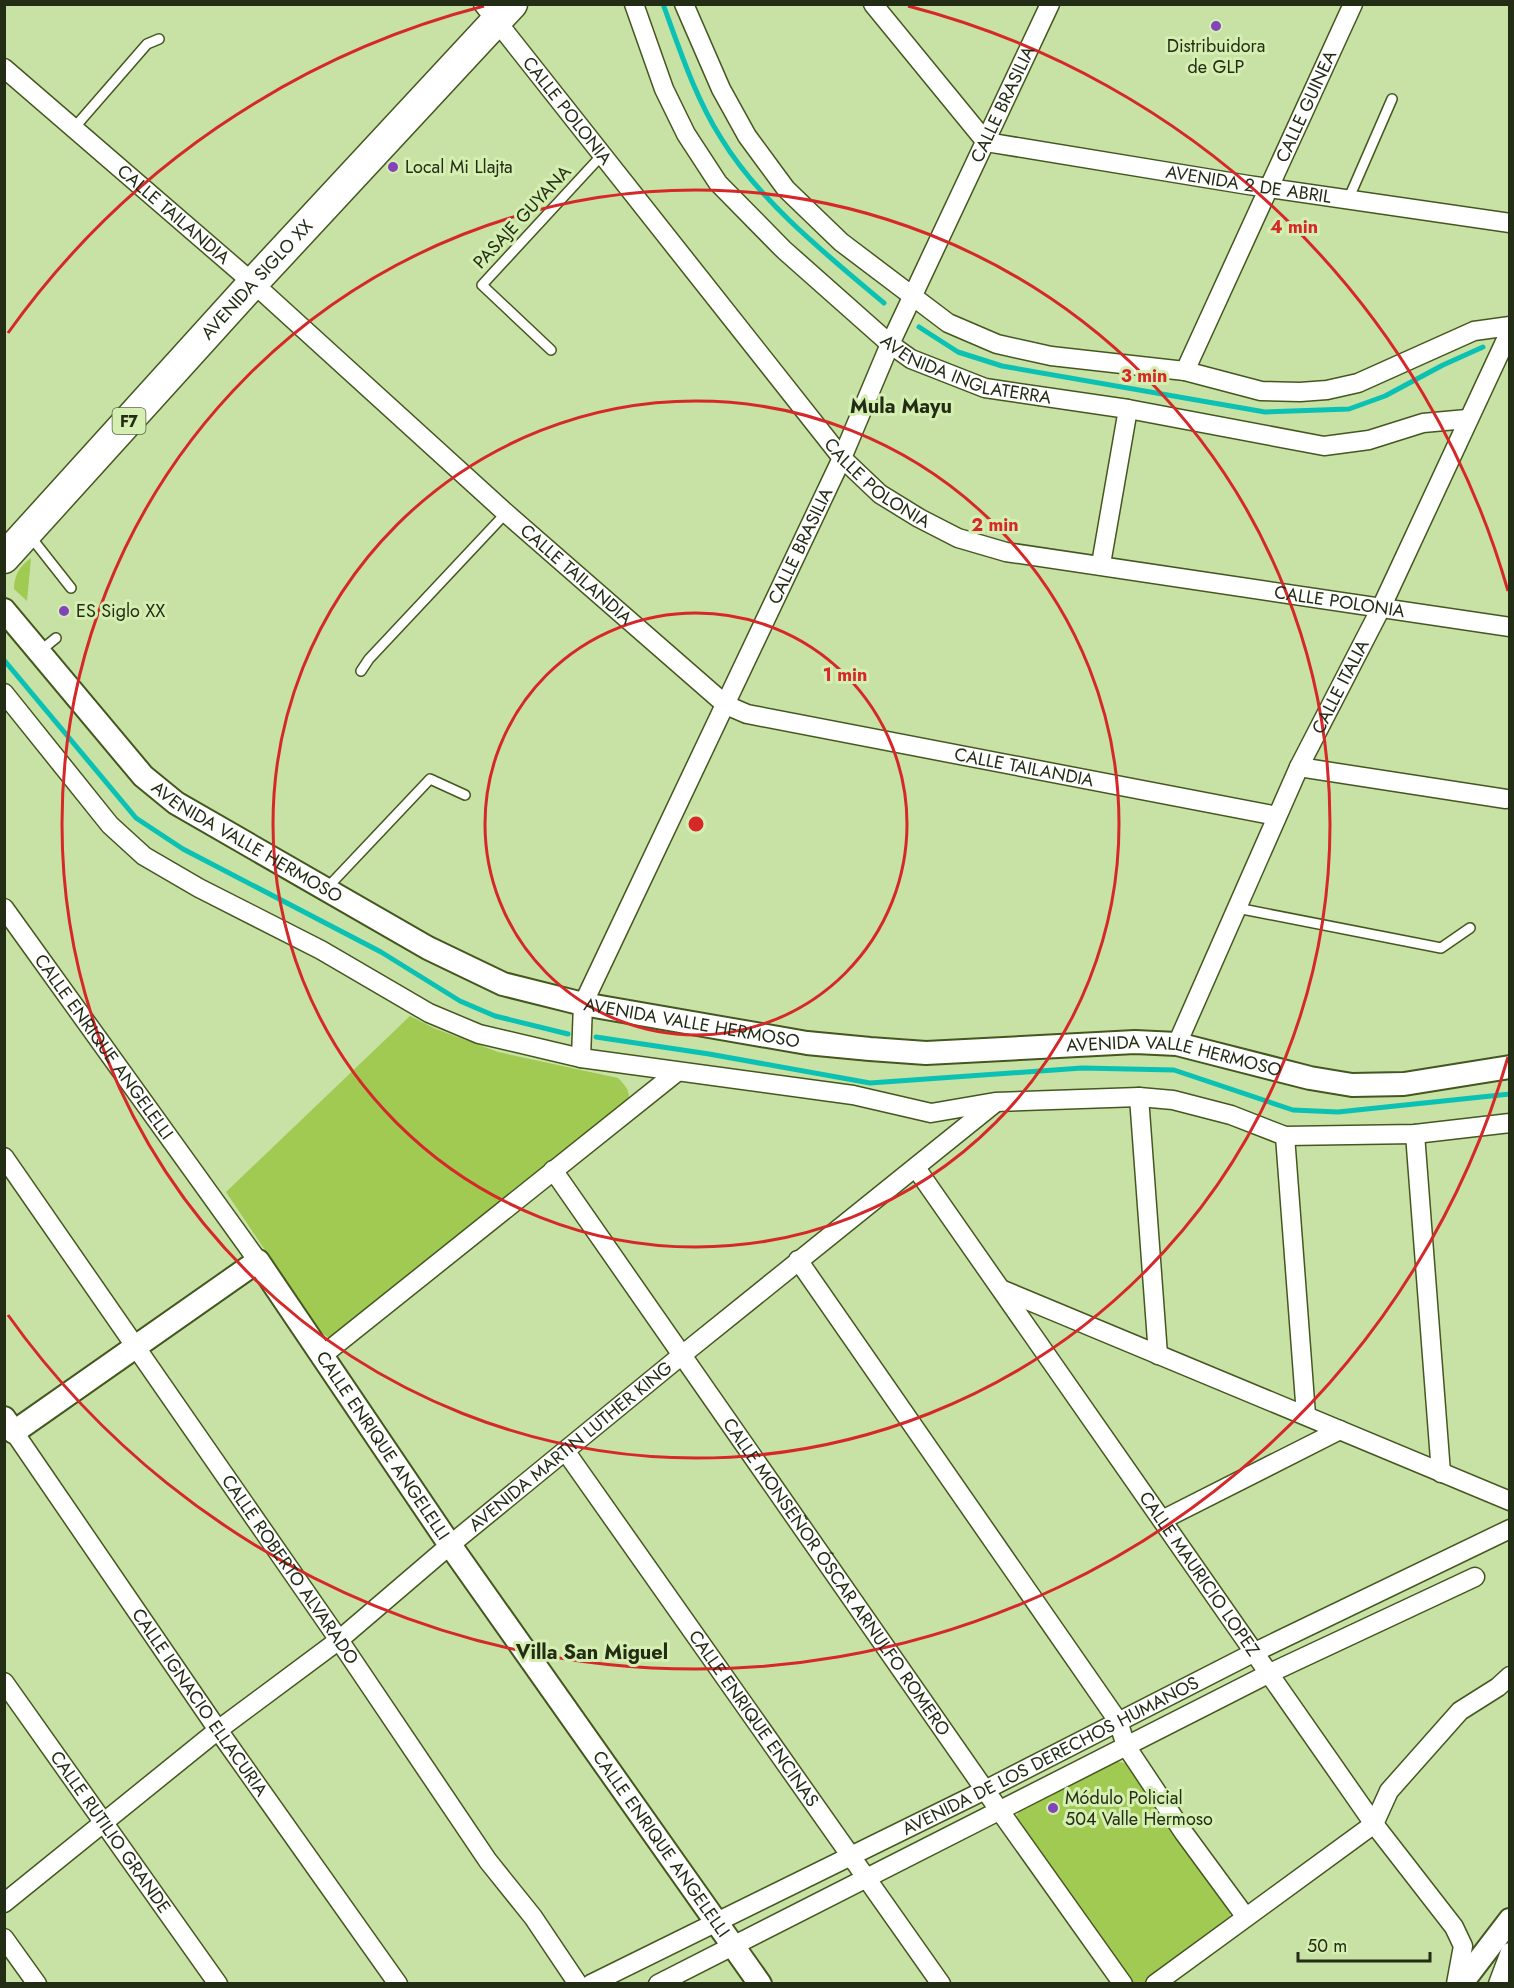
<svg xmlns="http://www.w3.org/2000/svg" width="1514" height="1988" viewBox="0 0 1514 1988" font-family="Jost,sans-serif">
<rect width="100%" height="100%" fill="#c8e1a4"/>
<path fill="#a0ca52" d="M31 558 27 601 14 589C14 575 20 566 31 558Z
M410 1016 436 1029 498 1052 618 1078C627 1087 631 1092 628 1105L331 1339 320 1332 226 1192Z
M1113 1761 1125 1763 1131 1769 1230 1910V1918L1225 1924 1144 1983H1134L1016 1819 1020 1806Z"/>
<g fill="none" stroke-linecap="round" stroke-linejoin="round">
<path stroke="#0ac1b4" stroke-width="5" d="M663 4C680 50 695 97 721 138 759 201 828 256 884 303
M919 327 958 352 1002 366 1265 412 1349 409 1385 396 1443 365 1483 347
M4 660 136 818 183 849 381 952 460 1001 495 1016 568 1034
M596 1037 709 1054 870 1083 1082 1068 1174 1070 1293 1110 1338 1112 1510 1094"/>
<defs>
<path id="service" d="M74 128 147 44 159 39
M1348 200 1392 99
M551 350 482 285 602 155
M30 536 71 588
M40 651 56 638
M361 671 369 659 506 513
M326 889 430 779 465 795
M1237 908 1441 948 1470 928"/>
<g id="minor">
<path id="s1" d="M483 4 842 458 880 494 919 518 958 538 1006 552 1510 627"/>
<path id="s2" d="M634 4 664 89 686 134 718 183 784 250 890 344 911 359 985 388 1128 409 1324 446 1369 440 1423 423 1467 419"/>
<path d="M684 4 721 89 747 136 786 189 841 242 948 323 997 344 1051 356 1185 371 1261 391 1300 392 1327 390 1358 383 1474 331 1510 326"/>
<path d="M873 4 986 142"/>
<path id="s3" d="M4 68 253 283 506 513 726 705 747 714 1277 816"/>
<path id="s4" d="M986 142 1248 185 1510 223"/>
<path id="s5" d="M1185 371 1353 4"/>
<path d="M1101 564 1128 409"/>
<path d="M4 693 110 825 144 856 199 888 321 950 429 1013 479 1034 581 1058 853 1095 931 1113 995 1102 1139 1097 1173 1100 1231 1115 1285 1136 1415 1134 1510 1123"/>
<path d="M1299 767 1506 799"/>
<path id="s6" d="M4 908 258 1261"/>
<path id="s7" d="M1177 1044 1299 767 1381 608 1510 331"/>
<path id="s8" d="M581 1058 583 1004 842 458 890 344 1050 4"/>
<path d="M1139 1097 1158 1355"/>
<path d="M1415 1134 1441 1473"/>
<path d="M1285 1136 1306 1415"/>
<path id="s9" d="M4 1157 339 1640 488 1861 533 1917 578 1984"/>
<path id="s10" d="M916 1168 1374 1824 1454 1927 1463 1946 1456 1984"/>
<path id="s11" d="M553 1170 985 1790 1123 1984"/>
<path d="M798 1260 1118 1721 1126 1746 1184 1833 1245 1916"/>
<path d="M1003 1290 1510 1501"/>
<path d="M323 1355 677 1072"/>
<path id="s12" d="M14 1432 218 1730 398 1984"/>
<path id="s13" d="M566 1452 941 1984"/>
<path d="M1162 1520 1340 1430"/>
<path id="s14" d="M4 1682 218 1984"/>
<path id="s15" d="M4 1903 218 1730 339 1640 450 1545 682 1355 995 1103"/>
<path d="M4 1938 37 1984"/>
<path id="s16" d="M591 1984 985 1790 1255 1652 1510 1529"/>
<path d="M658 1984 1270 1673 1475 1577"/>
<path d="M1155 1984 1374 1824 1389 1791 1460 1711 1498 1687 1510 1676"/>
<path d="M1498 1984 1510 1952"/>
</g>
<g id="tertiary">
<path id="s17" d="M4 610 143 776 176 803 428 948 503 984 583 1004 807 1043 870 1049 926 1053 1135 1042 1177 1044 1310 1078 1352 1085 1404 1084 1510 1067"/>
<path id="s18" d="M4 1418 14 1432 258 1261 450 1545 760 1984"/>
<path d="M1461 1984 1510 1920"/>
</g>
<g id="trunk">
<path id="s19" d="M4 558 253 283 512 4"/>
</g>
</defs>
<use href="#service" stroke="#44571f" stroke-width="12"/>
<use href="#minor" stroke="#44571f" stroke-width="21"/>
<use href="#tertiary" stroke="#44571f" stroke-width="26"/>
<use href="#trunk" stroke="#44571f" stroke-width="33"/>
<use href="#service" stroke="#fff" stroke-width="9"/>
<use href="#minor" stroke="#fff" stroke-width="18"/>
<use href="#tertiary" stroke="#fff" stroke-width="22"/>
<use href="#trunk" stroke="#fff" stroke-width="30"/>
</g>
<g fill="none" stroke="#d62828" stroke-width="3">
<circle cx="696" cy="824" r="211"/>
<circle cx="696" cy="824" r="423"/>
<circle cx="696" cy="824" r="634"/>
<path d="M1508 1057A845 845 0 0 1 8 1315M8 333A845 845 0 0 1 484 6M908 6A845 845 0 0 1 1508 591"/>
</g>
<g fill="#8344b9" stroke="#d5eeb1" stroke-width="2">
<circle cx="1216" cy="26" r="6"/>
<circle cx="393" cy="167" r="6"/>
<circle cx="64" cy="611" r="6"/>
<circle cx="1053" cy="1808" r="6"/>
</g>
<g text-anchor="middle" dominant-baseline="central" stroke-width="6" stroke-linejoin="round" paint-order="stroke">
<rect fill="#d5eeb1" stroke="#586643" stroke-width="1.5" x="112.5" y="408" width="33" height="26" rx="4.5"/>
<g font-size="16" font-weight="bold" fill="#232c14">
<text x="129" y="421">F7</text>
</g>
<g font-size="18" fill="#232c14" stroke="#d5eeb1" text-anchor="start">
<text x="1216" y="46" text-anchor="middle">Distribuidora<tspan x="1216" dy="21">de GLP</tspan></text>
<text x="405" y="167">Local Mi Llajta</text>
<text x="76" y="611">ES Siglo XX</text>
<text x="1065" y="1798">Módulo Policial<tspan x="1065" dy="21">504 Valle Hermoso</tspan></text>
</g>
<g font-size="18" fill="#232c14" stroke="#d5eeb1">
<text stroke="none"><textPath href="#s8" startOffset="1047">CALLE BRASILIA</textPath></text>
<text stroke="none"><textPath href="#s5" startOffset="291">CALLE GUINEA</textPath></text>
<text stroke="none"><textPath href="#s1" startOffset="136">CALLE POLONIA</textPath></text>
<text stroke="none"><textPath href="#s4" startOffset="266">AVENIDA 2 DE ABRIL</textPath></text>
<text stroke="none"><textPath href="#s3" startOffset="224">CALLE TAILANDIA</textPath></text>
<text transform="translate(522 217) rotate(-47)">PASAJE GUYANA</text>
<text stroke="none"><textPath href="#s19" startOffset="376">AVENIDA SIGLO XX</textPath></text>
<text stroke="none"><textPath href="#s2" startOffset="516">AVENIDA INGLATERRA</textPath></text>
<text stroke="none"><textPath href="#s1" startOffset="622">CALLE POLONIA</textPath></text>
<text stroke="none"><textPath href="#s8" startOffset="561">CALLE BRASILIA</textPath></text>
<text stroke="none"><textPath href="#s3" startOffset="764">CALLE TAILANDIA</textPath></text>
<text stroke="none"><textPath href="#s1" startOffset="1108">CALLE POLONIA</textPath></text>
<text stroke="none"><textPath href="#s7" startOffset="393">CALLE ITALIA</textPath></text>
<text stroke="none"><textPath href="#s3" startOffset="1268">CALLE TAILANDIA</textPath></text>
<text stroke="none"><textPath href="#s17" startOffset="340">AVENIDA VALLE HERMOSO</textPath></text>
<text stroke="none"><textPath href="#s17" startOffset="826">AVENIDA VALLE HERMOSO</textPath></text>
<text stroke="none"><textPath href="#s6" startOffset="171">CALLE ENRIQUE ANGELELLI</textPath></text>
<text stroke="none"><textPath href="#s17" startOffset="1312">AVENIDA VALLE HERMOSO</textPath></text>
<text stroke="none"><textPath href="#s18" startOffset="538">CALLE ENRIQUE ANGELELLI</textPath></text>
<text stroke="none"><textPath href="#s15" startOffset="728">AVENIDA MARTIN LUTHER KING</textPath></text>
<text stroke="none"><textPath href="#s9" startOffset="502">CALLE ROBERTO ALVARADO</textPath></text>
<text stroke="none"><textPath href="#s10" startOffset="495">CALLE MAURICIO LOPEZ</textPath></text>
<text stroke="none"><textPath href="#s11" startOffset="496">CALLE MONSEÑOR ÓSCAR ARNULFO ROMERO</textPath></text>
<text stroke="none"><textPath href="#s12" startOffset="328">CALLE IGNACIO ELLACURIA</textPath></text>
<text stroke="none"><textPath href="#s13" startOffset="326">CALLE ENRIQUE ENCINAS</textPath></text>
<text stroke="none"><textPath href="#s16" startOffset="513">AVENIDA DE LOS DERECHOS HUMANOS</textPath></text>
<text stroke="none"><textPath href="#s14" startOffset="184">CALLE RUTILIO GRANDE</textPath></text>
<text stroke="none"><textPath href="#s18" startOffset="1024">CALLE ENRIQUE ANGELELLI</textPath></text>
</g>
<g font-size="20" font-weight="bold" fill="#232c14" stroke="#d5eeb1">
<text x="901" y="406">Mula Mayu</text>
<text x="592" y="1652">Villa San Miguel</text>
</g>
</g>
<circle cx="696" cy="824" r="9" fill="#d62828" stroke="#d5eeb1" stroke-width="3"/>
<g font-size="18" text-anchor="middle" font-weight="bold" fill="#d62828" stroke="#d5eeb1" stroke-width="6" stroke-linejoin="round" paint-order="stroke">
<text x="1294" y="233">4 min</text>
<text x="1144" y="382">3 min</text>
<text x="995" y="531">2 min</text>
<text x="845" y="681">1 min</text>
</g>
<rect width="1514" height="1988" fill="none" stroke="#232c14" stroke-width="12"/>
<path d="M1298 1952v9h132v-9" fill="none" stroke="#232c14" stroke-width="3"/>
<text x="1307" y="1952" font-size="18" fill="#232c14" stroke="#d5eeb1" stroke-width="4.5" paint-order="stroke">50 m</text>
</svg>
